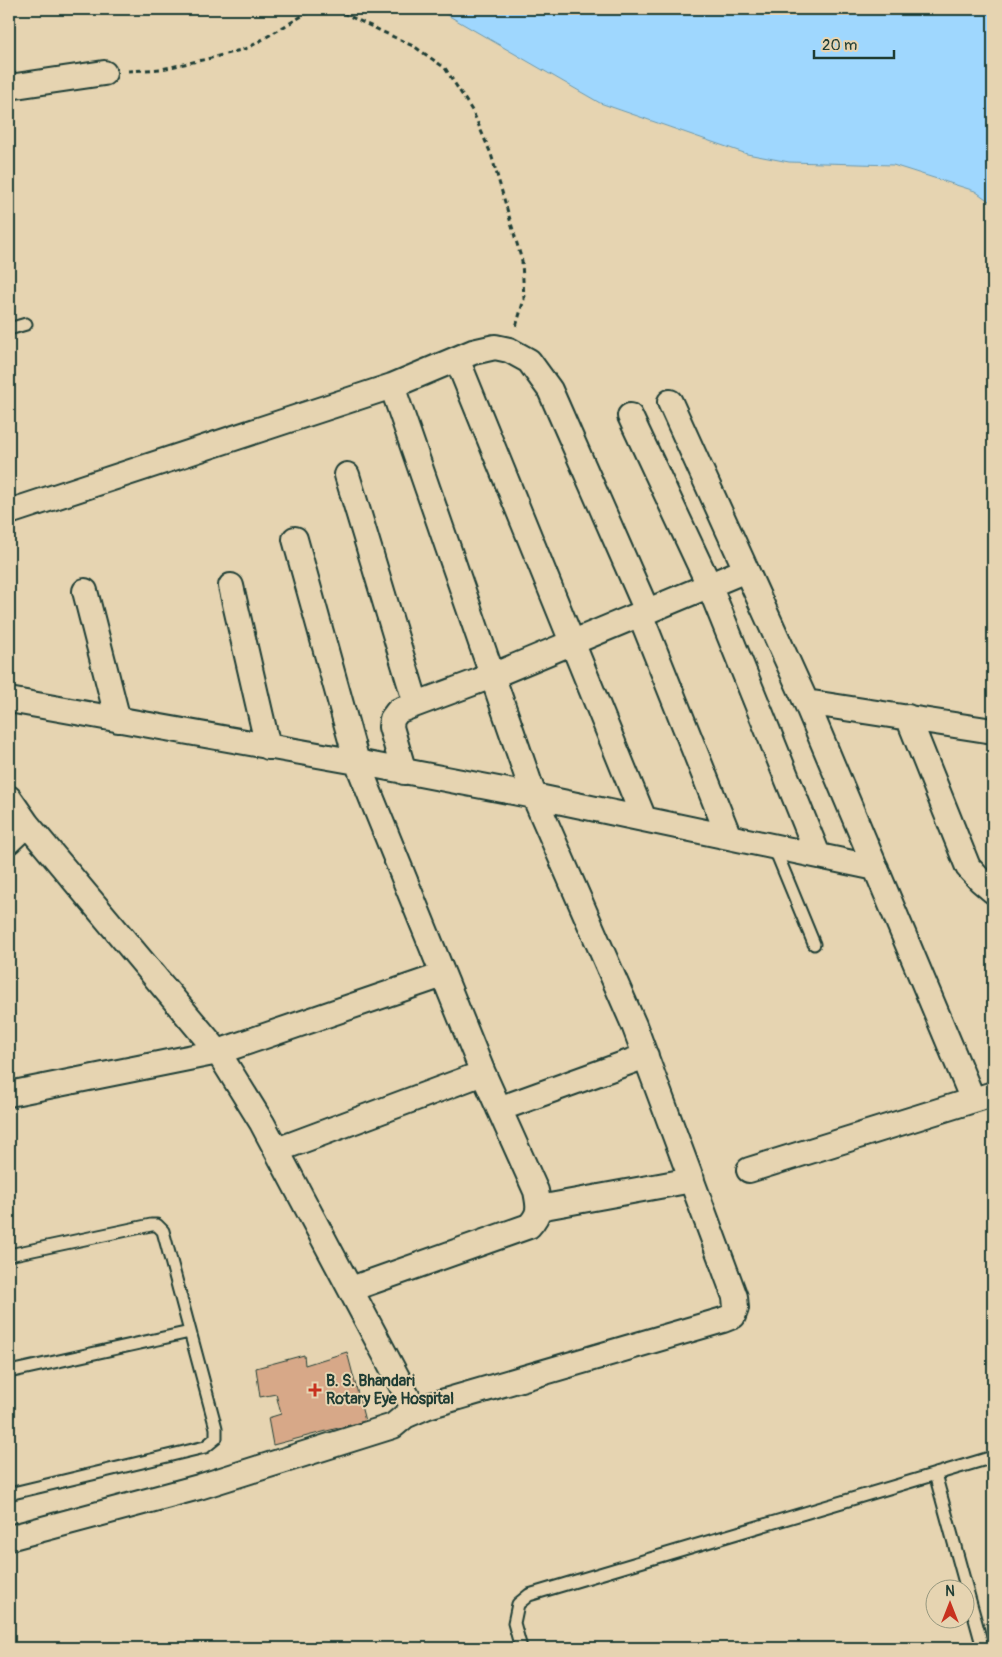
<svg xmlns="http://www.w3.org/2000/svg" width="1002" height="1657" viewBox="0 0 1002 1657" font-family="Pangolin,sans-serif">
<rect width="100%" height="100%" fill="#e6d4b1"/>
<filter id="ink" filterUnits="userSpaceOnUse"><feTurbulence type="fractalNoise" baseFrequency=".02" numOctaves="2"/><feDisplacementMap in="SourceGraphic" scale="10" xChannelSelector="R" yChannelSelector="G"/><feConvolveMatrix kernelMatrix="1 2 1 2 8 2 1 2 1" color-interpolation-filters="sRGB"/></filter>
<g filter="url(#ink)">
<path fill="#9fd7fe" stroke="#6c99ad" d="M437 9H993V204L975 191 893 165 789 162 747 154 600 103Z"/>
<path fill="#d7a888" stroke="#1f3d34" d="M347 1352 365 1421 273 1445 268 1418 281 1414 276 1394 260 1397 256 1368 304 1355 305 1365Z"/>
<g fill="none" stroke-linecap="round" stroke-linejoin="round">
<defs>
<path id="service" d="M9 329 26 324
M774 847 814 944
M9 1255 151 1225H157L163 1231 216 1428V1438L205 1447 9 1494
M9 1372 190 1332
M935 1474 983 1648
M521 1648 514 1623 518 1604 529 1595 993 1457"/>
<path id="minor" d="M9 87 104 73
M457 359 644 819
M670 402 806 702 973 1100
M630 416 709 585 818 855
M347 475 416 704
M9 512 392 386 473 352 495 347 509 350 529 361 550 390 647 611
M295 539 357 762 483 1073 536 1191C539 1207 541 1213 529 1226L351 1289
M231 586 268 747
M85 591 118 720
M640 614 729 837
M9 700 357 762 534 796 876 868
M806 702 993 731
M908 717 968 867 980 880 993 891
M404 772 391 727 392 719 398 711 492 676 746 570
M9 798 27 824 218 1052 262 1123 415 1411
M9 841 27 824
M9 1094 218 1052 443 975
M499 1109 646 1056
M277 1150 483 1073
M749 1170 993 1094
M539 1208 692 1180
M9 1538 199 1487 393 1426 405 1416 428 1406 723 1320 733 1316 736 1308 735 1297 634 1025 534 796 392 386"/>
</defs>
<use href="#service" stroke="#1f3d34" stroke-width="15"/>
<use href="#minor" stroke="#1f3d34" stroke-width="28"/>
<path stroke="#1f3d34" stroke-width="3" stroke-dasharray="5 4" stroke-linecap="butt" d="M325 9 343 13 415 47 445 68 473 112 491 154 522 261 524 299 516 327
M128 71 162 69 211 58 248 48 312 10 322 9"/>
<use href="#service" stroke="#e6d4b1" stroke-width="11"/>
<use href="#minor" stroke="#e6d4b1" stroke-width="24"/>
</g>
</g>
<path fill="#c8321e" stroke="#e6d4b1" stroke-width="2" d="M312.5 1382.5h5v5h5v5h-5v5h-5v-5h-5v-5h5z"/>
<g text-anchor="middle" dominant-baseline="central" stroke-width="4" stroke-linejoin="round" paint-order="stroke">
<g font-size="16" font-weight="bold" fill="#1f3d34" stroke="#e6d4b1" text-anchor="start">
<text x="326" y="1381">B. S. Bhandari<tspan x="326" dy="18">Rotary Eye Hospital</tspan></text>
</g>
</g>
<rect width="1002" height="1657" fill="none" stroke="#e6d4b1" stroke-width="30"/>
<rect x="15" y="15" width="972" height="1627" fill="none" stroke="#1f3d34" stroke-width="2" filter="url(#ink)"/>
<g transform="translate(950 1604)"><circle r="24" fill="#e6d4b1" stroke="#96987f"/>
<path d="M0-4L9 19L0 12L-9 19Z" fill="#c8321e"/>
<text y="-8" font-size="14" font-weight="bold" text-anchor="middle" fill="#1f3d34">N</text>
</g>
<path d="M814 50v8h80v-8" fill="none" stroke="#1f3d34" stroke-width="2.5"/>
<text x="822" y="50" font-size="15" fill="#1f3d34" stroke="#e6d4b1" stroke-width="4" paint-order="stroke">20 m</text>
</svg>
